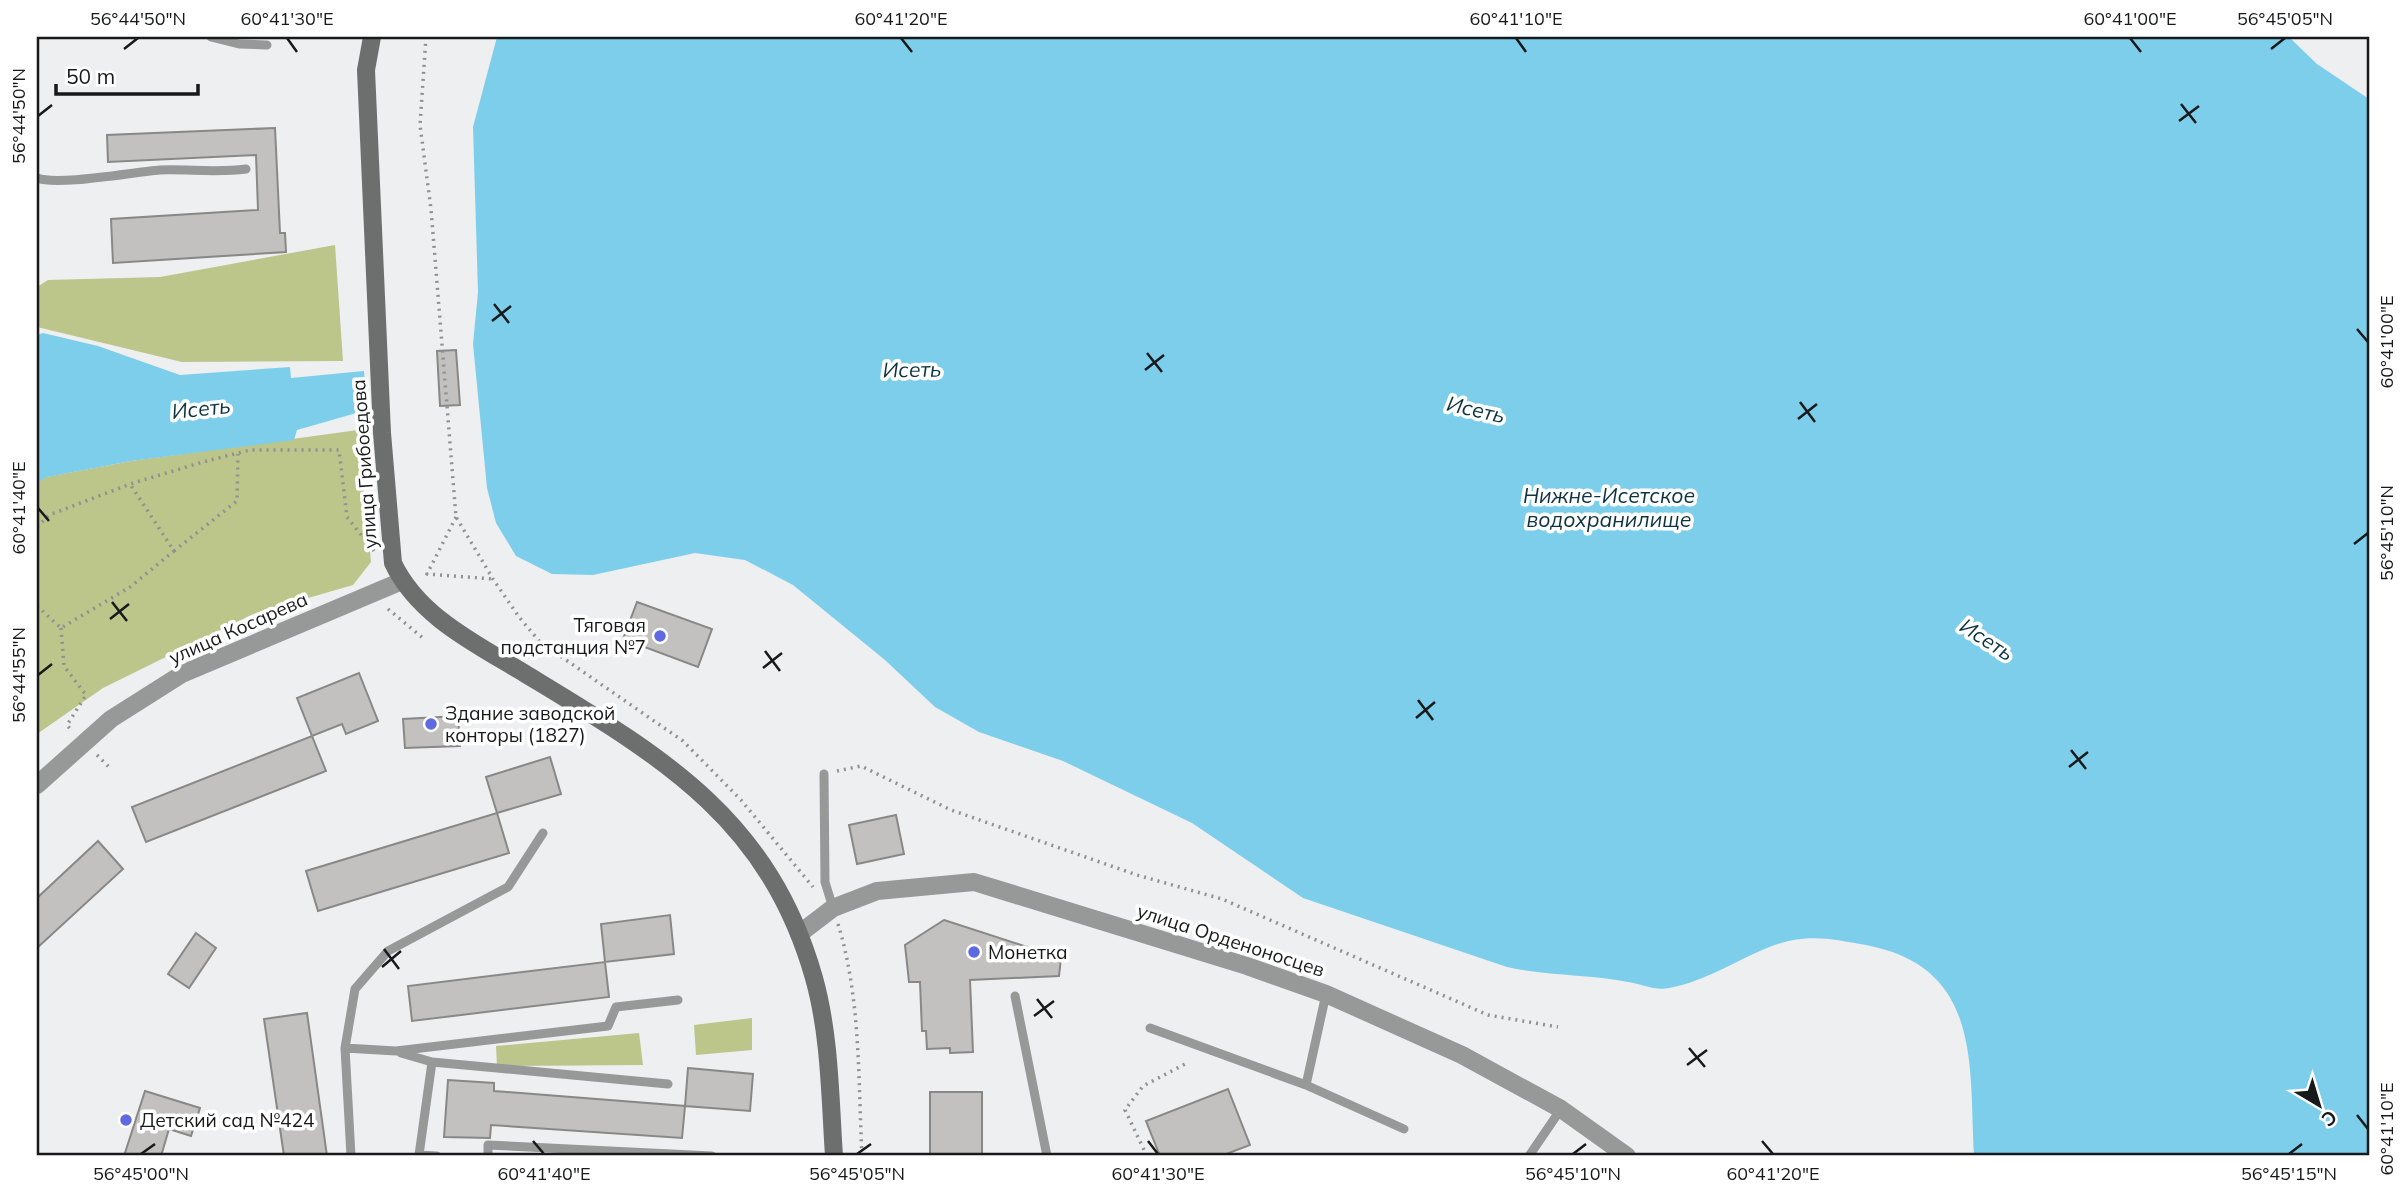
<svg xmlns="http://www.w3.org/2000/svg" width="2406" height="1193" viewBox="0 0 2406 1193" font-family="Mulish,sans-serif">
<rect width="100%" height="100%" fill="#edeff1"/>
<path fill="#bcc58a" d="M335 245 343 361 182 362 37 327V287L48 280 160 277Z
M358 430 371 562 353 585 253 614 103 688 37 734V483L46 477 131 461Z
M752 1018V1050L696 1055 694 1025Z
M639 1033 643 1065 497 1066 496 1046Z"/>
<path fill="#7dceeb" d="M497 37H2289L2317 64 2369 99V1156H1974C1969 1064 1982 967 1866 945 1831 939 1808 933 1772 946 1738 959 1707 981 1669 988 1655 991 1642 984 1628 982 1588 974 1548 976 1507 967L1303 898 1192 823 1063 761 979 732 935 707 885 660 793 585 745 560 695 553 593 575 552 574 516 556 496 523 487 488 473 344 478 292 473 127Z
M43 333 98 346 180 375 290 367 291 378 364 371 367 410 297 430 294 440 131 461 47 477 37 483V335Z"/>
<path fill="#c2c1bf" stroke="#898886" stroke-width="2" d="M275 128 280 233H285L286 252 113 263 111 219 258 210 256 155 108 162 107 135Z
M456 350 460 405 440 406 437 351Z
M637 602 712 629 698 667 623 639Z
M359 673 378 721 346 734 342 724 312 736 297 698Z
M458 716 460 746 405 748 403 719Z
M312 736 326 771 146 842 132 807Z
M550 757 561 794 497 813 486 777Z
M497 813 509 853 318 911 306 871Z
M896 815 904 854 857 864 849 825Z
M98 841 123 869 37 948V898Z
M670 915 674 954 605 962 601 924Z
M944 920 1061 958 1059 976 970 980 973 1052 950 1053V1048L927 1049 926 1031H922L920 982H909L905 945Z
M196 933 216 948 189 988 168 974Z
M605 962 609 997 412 1021 408 986Z
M307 1013 327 1156H284L264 1019Z
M688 1068 753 1074 750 1111 685 1106Z
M448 1080 494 1083V1091L685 1106 682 1138 491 1125 490 1138 444 1137Z
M1228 1089 1250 1145 1221 1156H1160L1146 1121Z
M145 1091 200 1108 191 1136 169 1129 161 1156H124Z
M930 1092H982V1156H930Z"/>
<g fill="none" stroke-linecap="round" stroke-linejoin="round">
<path stroke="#8f9192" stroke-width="3.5" stroke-dasharray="2 5" stroke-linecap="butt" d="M426 37 420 125 431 209 456 517 493 579 519 617 540 642 683 741 741 800 813 887
M456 517 427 574 493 579
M37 527 49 515 130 484 203 462 250 450H339L347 517 374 551
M174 551 237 501 238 454
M37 606 61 628 130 587 174 551 130 484
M388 609 423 638
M61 628 64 666 86 695 67 725 71 730
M97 755 111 769
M837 771 861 766 951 810 1137 875 1222 899 1488 1015 1558 1027
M838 924C861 998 858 1080 862 1156
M1147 1156 1125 1110 1143 1086 1185 1064"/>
<path stroke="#979898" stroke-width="9" d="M211 37 239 44 267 45
M37 178C58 186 133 172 160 170 189 169 217 173 246 169
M824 774 825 882 833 908
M1326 994 1306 1085 1404 1129
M1015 996 1047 1156
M1150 1028 1306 1085
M345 1048 355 989 388 951 508 887 543 833
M401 1053 432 1062
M351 1156 345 1048 396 1051 608 1026 616 1007 678 1000
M437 1156 419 1155 432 1062 668 1084
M488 1156V1145L712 1156
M1529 1156 1561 1109"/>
<path stroke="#979898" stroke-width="18" d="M799 934 833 908 877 891 974 882 1247 966 1326 994 1462 1055 1561 1109 1627 1156"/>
<path stroke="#979898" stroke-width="18" d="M37 785 111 719 182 674 402 581"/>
<path stroke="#6d6f6f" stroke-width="18" d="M372 37 366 70 382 433 393 563C418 616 476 644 524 673 659 755 768 816 814 978 830 1035 830 1097 834 1156"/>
</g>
<path fill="none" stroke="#18191a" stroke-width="2.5" d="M287 38 297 52M901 38 912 52M1516 38 1526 52M2130 38 2141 52M124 49 138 38M2271 49 2285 38M2181 104 2196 123M38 116 52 105M2179 121 2199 106M494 304 509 323M492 321 511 306M2357 329 2368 342M1147 353 1162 372M1145 370 1164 355M1800 402 1815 422M1798 419 1817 404M38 508 49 521M2354 544 2368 533M112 602 127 621M110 619 129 604M765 651 780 671M763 668 782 653M38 675 52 664M1418 700 1433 720M1416 718 1435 702M2071 750 2086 769M2069 767 2088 752M384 949 399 969M382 967 401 951M1037 999 1052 1018M1034 1016 1054 1001M1689 1048 1705 1067M1687 1065 1707 1050M2357 1115 2368 1129M533 1141 544 1154M1148 1141 1158 1154M1762 1141 1773 1154M141 1154 155 1144M857 1154 871 1144M1573 1154 1586 1144M2289 1154 2302 1144"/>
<g fill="#5f6ae1" stroke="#fff" stroke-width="2.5">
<circle cx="660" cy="636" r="7"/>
<circle cx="431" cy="724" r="7"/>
<circle cx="974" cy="952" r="7"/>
<circle cx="126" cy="1120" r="7"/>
</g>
<g text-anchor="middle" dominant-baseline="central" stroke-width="7" stroke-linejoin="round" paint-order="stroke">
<g font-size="19" fill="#18191a" stroke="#fff">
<text transform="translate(364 464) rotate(-94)">улица Грибоедова</text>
<text transform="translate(238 628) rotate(-24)">улица Косарева</text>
<text transform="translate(1231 940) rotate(18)">улица Орденоносцев</text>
</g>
<g font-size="19" fill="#18191a" stroke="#fff" text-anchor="start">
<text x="646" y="625" text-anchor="end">Тяговая<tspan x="646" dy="22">подстанция №7</tspan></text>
<text x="445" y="713">Здание заводской<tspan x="445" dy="22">конторы (1827)</tspan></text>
<text x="988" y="952">Монетка</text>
<text x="140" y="1120">Детский сад №424</text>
</g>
<g font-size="21" font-style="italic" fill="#0c333f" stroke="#fff">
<text transform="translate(912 369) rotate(-1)">Исеть</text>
<text transform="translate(201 408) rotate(-6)">Исеть</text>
<text transform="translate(1476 409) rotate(13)">Исеть</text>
<text x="1609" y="495">Нижне-Исетское<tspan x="1609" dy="24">водохранилище</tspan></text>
<text transform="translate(1987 639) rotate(33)">Исеть</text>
</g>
</g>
<rect width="2406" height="1193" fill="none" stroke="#ffffff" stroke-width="77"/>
<g transform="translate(2319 1105) rotate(142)" stroke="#ffffff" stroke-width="5" paint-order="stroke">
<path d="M0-5L12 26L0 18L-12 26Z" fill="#18191a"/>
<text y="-10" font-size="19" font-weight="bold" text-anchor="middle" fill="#18191a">С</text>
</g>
<path d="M56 84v10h142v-10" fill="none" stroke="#18191a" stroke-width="3.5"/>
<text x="66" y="84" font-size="21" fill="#18191a" stroke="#ffffff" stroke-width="5" paint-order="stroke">50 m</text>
<rect x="38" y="38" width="2330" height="1116" fill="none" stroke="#18191a" stroke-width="2.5"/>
<g font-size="18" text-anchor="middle" fill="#18191a">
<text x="138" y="25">56°44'50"N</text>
<text x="287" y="25">60°41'30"E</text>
<text x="901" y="25">60°41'20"E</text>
<text x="1516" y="25">60°41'10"E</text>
<text x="2130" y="25">60°41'00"E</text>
<text x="2285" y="25">56°45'05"N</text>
<text transform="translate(19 116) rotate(-90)" y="6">56°44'50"N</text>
<text transform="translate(2387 342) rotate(-90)" y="6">60°41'00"E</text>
<text transform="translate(19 508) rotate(-90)" y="6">60°41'40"E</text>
<text transform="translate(2387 533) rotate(-90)" y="6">56°45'10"N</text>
<text transform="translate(19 675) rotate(-90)" y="6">56°44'55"N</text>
<text transform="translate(2387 1129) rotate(-90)" y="6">60°41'10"E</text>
<text x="141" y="1180">56°45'00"N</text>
<text x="544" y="1180">60°41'40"E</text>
<text x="857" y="1180">56°45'05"N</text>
<text x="1158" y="1180">60°41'30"E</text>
<text x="1573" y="1180">56°45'10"N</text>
<text x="1773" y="1180">60°41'20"E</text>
<text x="2289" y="1180">56°45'15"N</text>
</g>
</svg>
